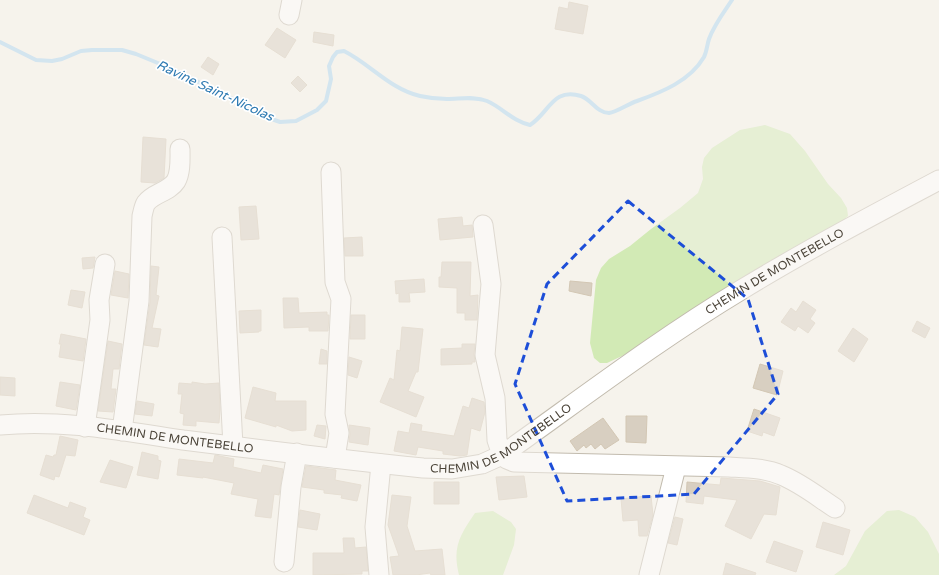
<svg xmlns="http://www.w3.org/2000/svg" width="939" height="575" viewBox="0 0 939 575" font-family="'Varela Round',sans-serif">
<rect width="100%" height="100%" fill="#f6f3ec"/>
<path fill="#d2eab5" d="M765 125 790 134 805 151 828 184 841 198 847 208 848 216 838 225 766 267 717 293 663 332 622 356 607 363H600L594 358 590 343 596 280 601 268 609 259 630 246 651 229 680 208 698 193 703 179 702 167 704 158 712 148 740 130Z
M899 510 915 517 928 532 939 554V575H834L846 566 865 531 887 511Z
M493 511 511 522 516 529 514 545 503 575H459C452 547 460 535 475 513Z"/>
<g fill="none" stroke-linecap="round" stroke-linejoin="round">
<path stroke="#a9d4f2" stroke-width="4" d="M0 42 36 60 52 61 62 59 81 51 92 50H122L136 54 170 68 249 107 266 117 280 122 296 121 317 110 326 101 331 79 329 66 333 57 337 52 344 51C370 64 390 89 420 96 429 98 438 99 447 99 460 99 475 96 487 101 503 108 512 121 530 125 549 113 553 87 581 96 591 99 597 113 609 113 617 112 628 104 637 101 662 92 690 81 704 57 707 51 707 45 709 39 714 25 724 12 732 0"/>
</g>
<path fill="#d8cfc1" stroke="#d3c7b4" d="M569 2 588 6 583 34 555 29 559 7 568 9Z
M277 28 296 40 285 58 265 45Z
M314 32 334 35 333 46 313 42Z
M208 57 219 64 213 75 201 67Z
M298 76 307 85 300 92 291 83Z
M143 137 166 139 164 178 155 183 141 182Z
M256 206 259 239 241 240 239 207Z
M462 217 463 226 472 225 473 237 440 240 438 219Z
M362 237 363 256H345L344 238Z
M95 257 93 268 83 269 82 258Z
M442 262H471L470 296 478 295 477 320H465V313H457V288L439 287V277H441Z
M151 266 159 267 156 295 159 296 152 328 161 329 158 347 144 345 150 302Z
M115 271 129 274 128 298 111 295Z
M424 279 425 292 409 293 410 302H399V293L396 294 395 281Z
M570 281 592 283 591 296 569 291Z
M71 290 85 292 82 308 68 305Z
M283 298H298L299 313 327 312V315H329L328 331H309V327L284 328Z
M803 301 816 310 810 319 815 323 808 333 798 326 795 331 781 322 791 308 796 312Z
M261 310V331H259V332L240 333 239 311Z
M351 315H365V339H350Z
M917 321 930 328 925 338 912 331Z
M402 327 423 329 418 372H416L408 391 424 397 416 417 380 402 390 378 394 380 397 350 400 351Z
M853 328 868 339 854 362 838 351Z
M61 334 86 339 83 361 59 357 61 344H59Z
M108 341 122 344 119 369H113L111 389H116L113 412 98 411Z
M462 344H475L474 354 475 362H472V364L441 365V349L462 348Z
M321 349 327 351V364H319Z
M349 357 362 361 357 378 348 375Z
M760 364 783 371 777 395 753 388Z
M0 377 15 378V396L0 395Z
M60 382 80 385 76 410 56 406Z
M192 382 205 384 219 383 220 410 219 423 196 421V426L183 425 184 414 180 413 182 394H178L179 383 192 384Z
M253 387 276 393 275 401H306V430L292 431 276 425V427L245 418Z
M472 398 484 402 485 412 480 431 471 428 467 455 460 456 443 454V451L418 447 416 455 394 451 398 431 409 433 411 423 422 425 421 431 454 436 463 406 469 408Z
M137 401 154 404 152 416 135 414Z
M754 409 780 418 774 436 763 432 762 436 747 431Z
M626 416H647L646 443 626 442Z
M603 418 619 440 605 449 601 444 595 449 591 444 586 448 584 445 577 451 570 441Z
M317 425 326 426 325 439 314 436Z
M349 425 370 428 368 445 349 442 350 434Z
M60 436 78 440 75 456 66 455 59 477 55 476 54 480 40 475 46 455 53 457 54 455H56Z
M142 452 158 456V460L161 461 158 479 137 475Z
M215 455 234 459 233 467 261 473 263 465 283 469 279 495 274 494 271 518 255 516 258 499 231 494 234 483 203 477V478L177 475 179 459 213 463Z
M110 460 133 467 126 488 100 482Z
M306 466 336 470 335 480 361 485 357 501 341 498 342 495 324 493V490L302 487Z
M524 476 527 497 499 500 496 477Z
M721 478 760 481 780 487 776 515 764 514 751 539 725 526 737 500 704 496 703 504 686 502 687 482 720 485Z
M434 482H459V504H434Z
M34 495 68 508 70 502 86 508 83 517 90 520 84 535 27 513Z
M392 495 411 497 407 526 415 551 442 549 445 575H431L430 573 416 575H393L390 557 399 556 388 525Z
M651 496 653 515 647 536H639L638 520 623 521 621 499Z
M300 510 320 514 317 530 298 527Z
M675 517 683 519 677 545 668 543Z
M823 522 850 530 843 555 816 547Z
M343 538H354L355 548 366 547 368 571H362V574L313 575V553H344Z
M774 541 803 551 796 572 766 562Z
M726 563 756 573 755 575H723Z"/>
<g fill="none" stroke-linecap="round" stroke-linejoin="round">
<defs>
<g id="minor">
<path d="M289 15 292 0"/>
<path d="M331 172 335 282 341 299 335 414 339 433 335 458"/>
<path d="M483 225 491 284 485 355 495 398 497 440 502 455 507 459 514 462 729 467C746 468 765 468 781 475 801 483 818 497 835 508"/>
<path d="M222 237 233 446"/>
<path id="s1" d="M0 425C61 419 123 431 183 440 263 450 343 460 423 468L452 469 482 464 502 455C581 399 658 340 741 290 805 251 873 215 939 180"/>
<path d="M85 427 100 320 99 300 105 264"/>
<path d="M122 431 139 301 142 216C143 212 144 206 146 203 153 193 169 192 176 181 181 172 180 158 180 149"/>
<path d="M284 562 291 487 297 453"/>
<path d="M379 575 375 527 381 464"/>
<path d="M649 575 676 467"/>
</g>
</defs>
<use href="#minor" stroke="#c2bbae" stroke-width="21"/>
<use href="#minor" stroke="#fff" stroke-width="19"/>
</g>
<path d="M0 0H939V575H0ZM628 201 748 299 778 394 694 494 567 501 515 384 547 284Z" fill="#f6f3ec" fill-opacity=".55" fill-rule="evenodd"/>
<path fill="none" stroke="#1d4ed8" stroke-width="3" stroke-dasharray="8 5" stroke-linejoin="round" d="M628 201 748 299 778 394 694 494 567 501 515 384 547 284Z"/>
<g text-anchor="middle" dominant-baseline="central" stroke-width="3.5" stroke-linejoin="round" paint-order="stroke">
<g font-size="12" fill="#4b4439" stroke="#fff">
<text stroke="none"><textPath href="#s1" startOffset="836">CHEMIN DE MONTEBELLO</textPath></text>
<text stroke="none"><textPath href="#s1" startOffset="512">CHEMIN DE MONTEBELLO</textPath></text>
<text stroke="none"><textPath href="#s1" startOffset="176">CHEMIN DE MONTEBELLO</textPath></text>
</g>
<g font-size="13" font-style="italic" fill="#2e7ab2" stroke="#fff">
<text transform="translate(215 91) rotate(25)">Ravine Saint-Nicolas</text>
</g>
</g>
</svg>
